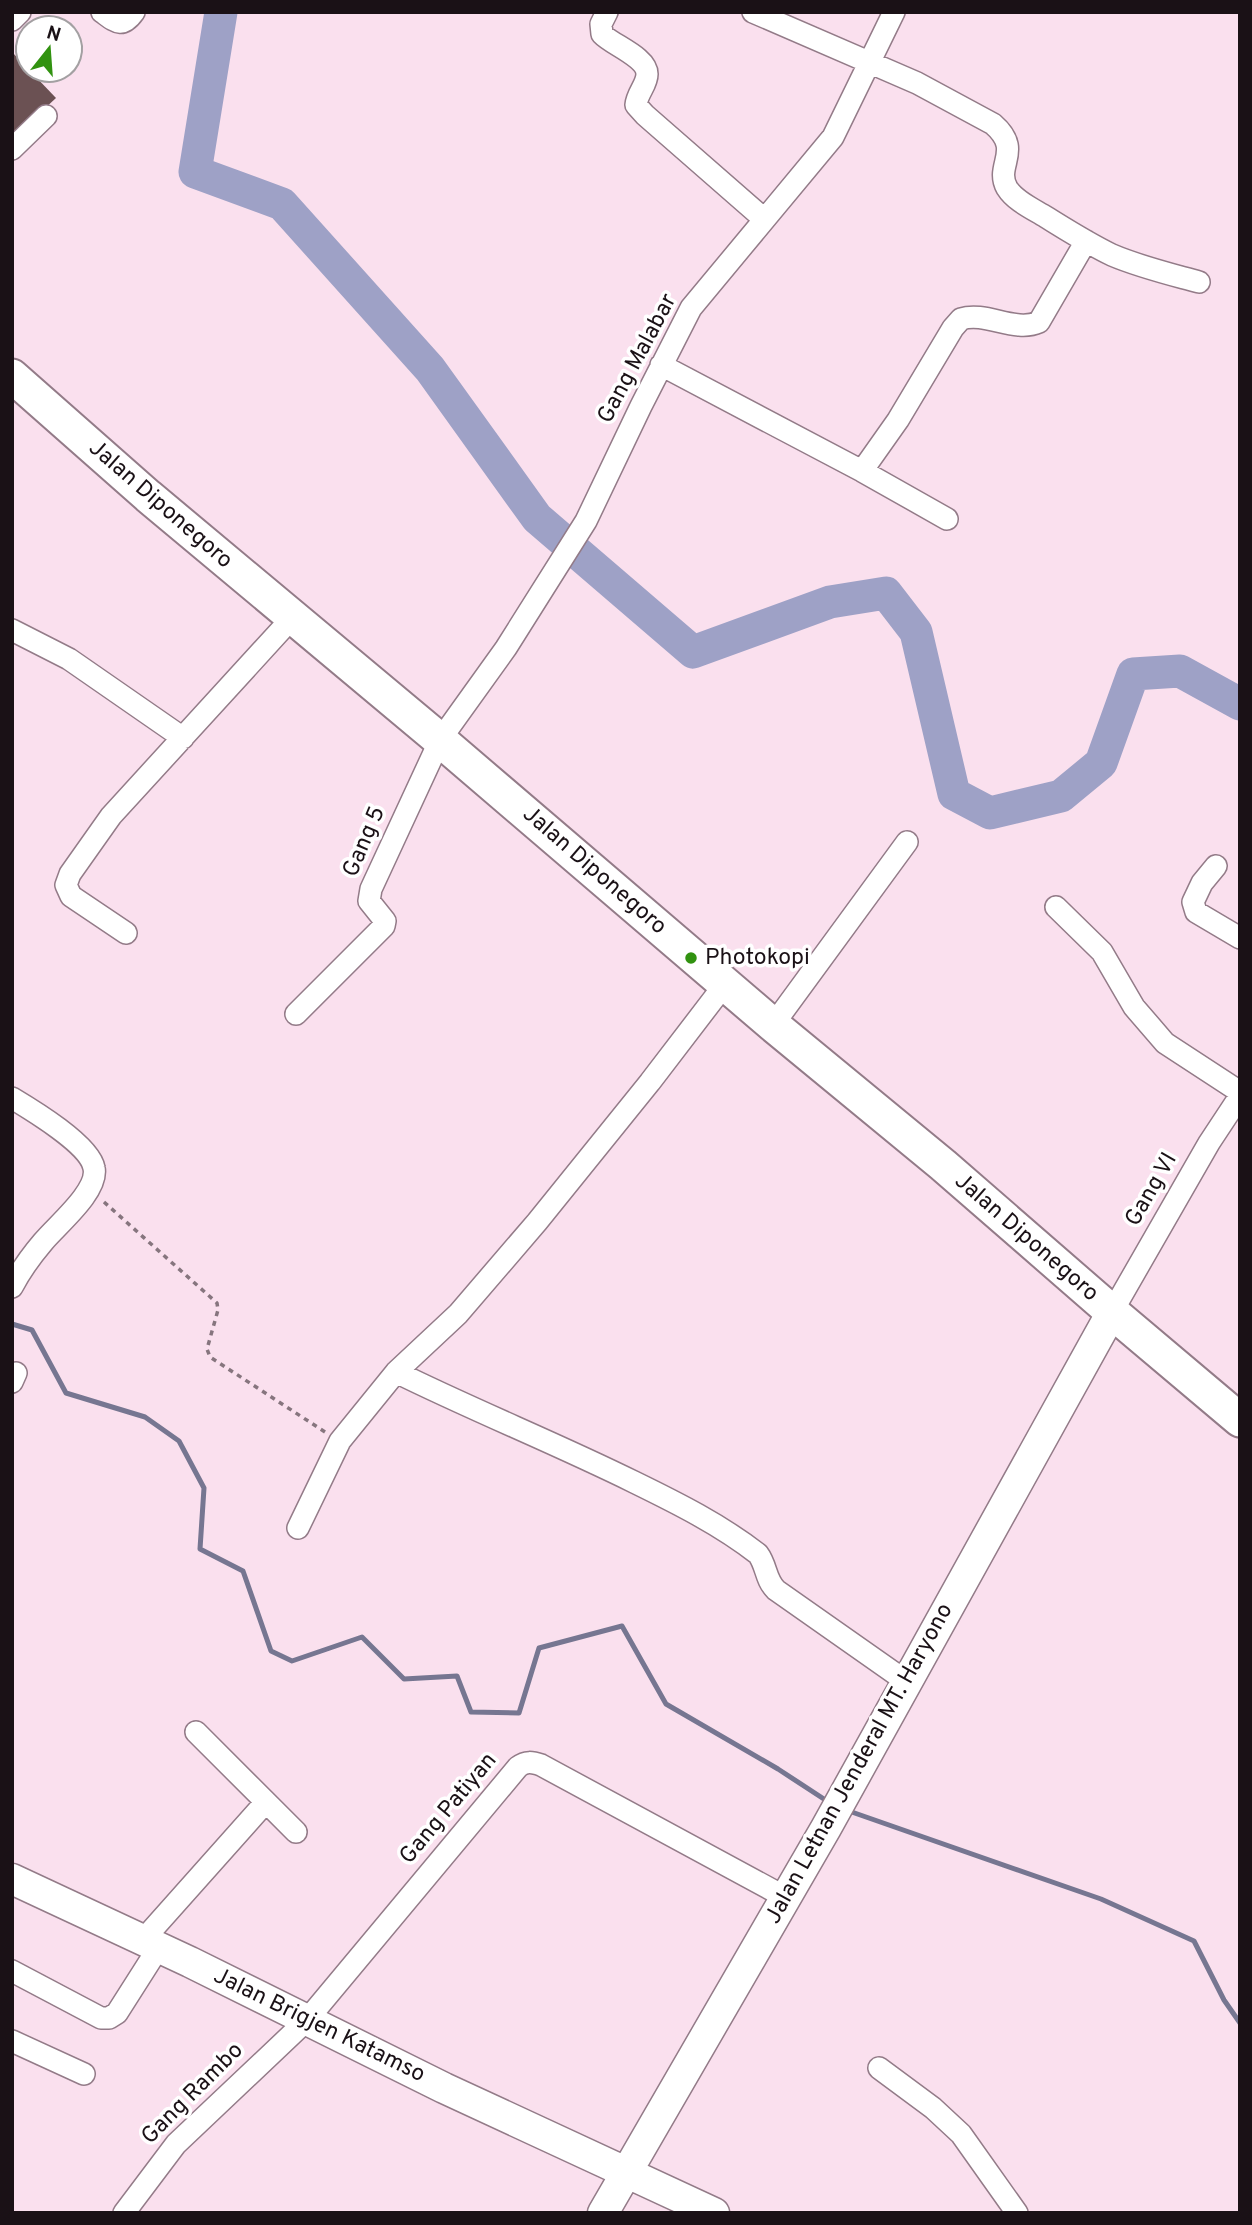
<svg xmlns="http://www.w3.org/2000/svg" width="1252" height="2225" viewBox="0 0 1252 2225" font-family="Overpass,sans-serif">
<rect width="100%" height="100%" fill="#fae0ee"/>
<g fill="none" stroke-linecap="round" stroke-linejoin="round">
<path stroke="#767691" stroke-width="5" d="M12 1324 32 1330 66 1393 145 1417 179 1441 204 1488 200 1549 243 1571 271 1651 292 1661 362 1637 404 1679 457 1676 471 1712 519 1713 539 1648 622 1626 666 1704 778 1769 830 1803
M846 1810 1101 1899 1194 1941 1224 2000 1240 2023"/>
<path stroke="#9ea1c6" stroke-width="33" d="M221 12 195 172 282 204 430 369 537 518 693 652 830 602 886 593 916 632 954 794 990 813 1061 796 1101 763 1133 674 1180 671 1240 704"/>
</g>
<path fill="#6b5153" d="M12 52 56 98 12 139Z"/>
<g fill="none" stroke-linecap="round" stroke-linejoin="round">
<defs>
<path id="street" d="M102 12C116 22 122 29 134 12
M607 12 601 24 602 34C612 45 647 57 647 74 647 85 637 93 636 105L645 115 764 219
M753 12 917 83 993 124C1024 151 994 165 1007 188 1015 201 1033 209 1046 217 1067 230 1089 244 1112 255 1140 267 1170 274 1199 282
M12 20 20 12
M12 149 46 116
M661 365 862 471 947 519
M862 471 898 420 953 328 961 319C986 311 1015 333 1039 322L1086 241
M12 630 69 659 183 738
M1216 866 1202 883 1193 902 1196 912 1240 938
M1056 907 1102 952 1134 1007 1165 1043 1240 1092
M126 933 71 896 66 885 70 874 111 816 292 618
M296 1014 384 926 385 921 369 901 371 889 440 740 506 648 586 521 641 406 691 308 833 137 894 12
M773 1025 907 842
M12 1098C32 1110 90 1145 94 1168 99 1191 57 1225 43 1242 31 1256 21 1270 12 1287
M1112 1312 1209 1143 1240 1096
M396 1372C475 1411 555 1443 634 1482 677 1503 721 1525 758 1554 767 1566 765 1579 776 1590L907 1682
M12 1382 16 1373
M298 1528 340 1441 396 1372 458 1314 537 1222 650 1082 725 984
M196 1732 296 1832
M143 1940 265 1803
M12 1971 101 2018H109L117 2013 159 1947
M12 2041 84 2074
M879 2068 933 2108 961 2134 1017 2213
M124 2213 176 2144 307 2020 518 1767C526 1761 532 1762 541 1765L785 1897"/>
<path id="secondary" d="M12 1879 190 1962 444 2088 714 2213
M603 2213 826 1828 1112 1312"/>
<path id="primary" d="M12 376 148 496 440 740 773 1025 943 1165 1112 1312 1240 1420"/>
</defs>
<use href="#street" stroke="#937b88" stroke-width="24"/>
<use href="#secondary" stroke="#937b88" stroke-width="33"/>
<use href="#primary" stroke="#937b88" stroke-width="37"/>
<path stroke="#86757e" stroke-width="3.5" stroke-dasharray="5 5" stroke-linecap="butt" d="M104 1202 217 1303 218 1310 207 1349 210 1357 325 1432"/>
<use href="#street" stroke="#fff" stroke-width="21"/>
<use href="#secondary" stroke="#fff" stroke-width="30"/>
<use href="#primary" stroke="#fff" stroke-width="33"/>
</g>
<circle fill="#319210" stroke="#fff" stroke-width="2.5" cx="691" cy="958" r="7"/>
<g text-anchor="middle" dominant-baseline="central" stroke-width="7" stroke-linejoin="round" paint-order="stroke">
<g font-size="23" fill="#1a1116" stroke="#fff">
<text transform="translate(638 359) rotate(-62)">Gang Malabar</text>
<text transform="translate(160 505) rotate(41)">Jalan Diponegoro</text>
<text transform="translate(365 842) rotate(-67)">Gang 5</text>
<text transform="translate(594 871) rotate(41)">Jalan Diponegoro</text>
<text transform="translate(1152 1190) rotate(-60)">Gang VI</text>
<text transform="translate(1026 1238) rotate(41)">Jalan Diponegoro</text>
<text transform="translate(860 1764) rotate(-61)">Jalan Letnan Jenderal MT. Haryono</text>
<text transform="translate(449 1809) rotate(-50)">Gang Patiyan</text>
<text transform="translate(319 2026) rotate(26)">Jalan Brigjen Katamso</text>
<text transform="translate(193 2094) rotate(-45)">Gang Rambo</text>
</g>
<g font-size="23" fill="#1a1116" stroke="#fff" text-anchor="start">
<text x="705" y="958">Photokopi</text>
</g>
</g>
<rect width="1252" height="2225" fill="none" stroke="#1a1116" stroke-width="28"/>
<g transform="translate(49 49) rotate(17)"><circle r="33" fill="#ffffff" stroke="#a3a0a2" stroke-width="2"/>
<path d="M0-5L12 26L0 18L-12 26Z" fill="#319210"/>
<text y="-10" font-size="19" font-weight="bold" text-anchor="middle" fill="#1a1116">N</text>
</g>
</svg>
